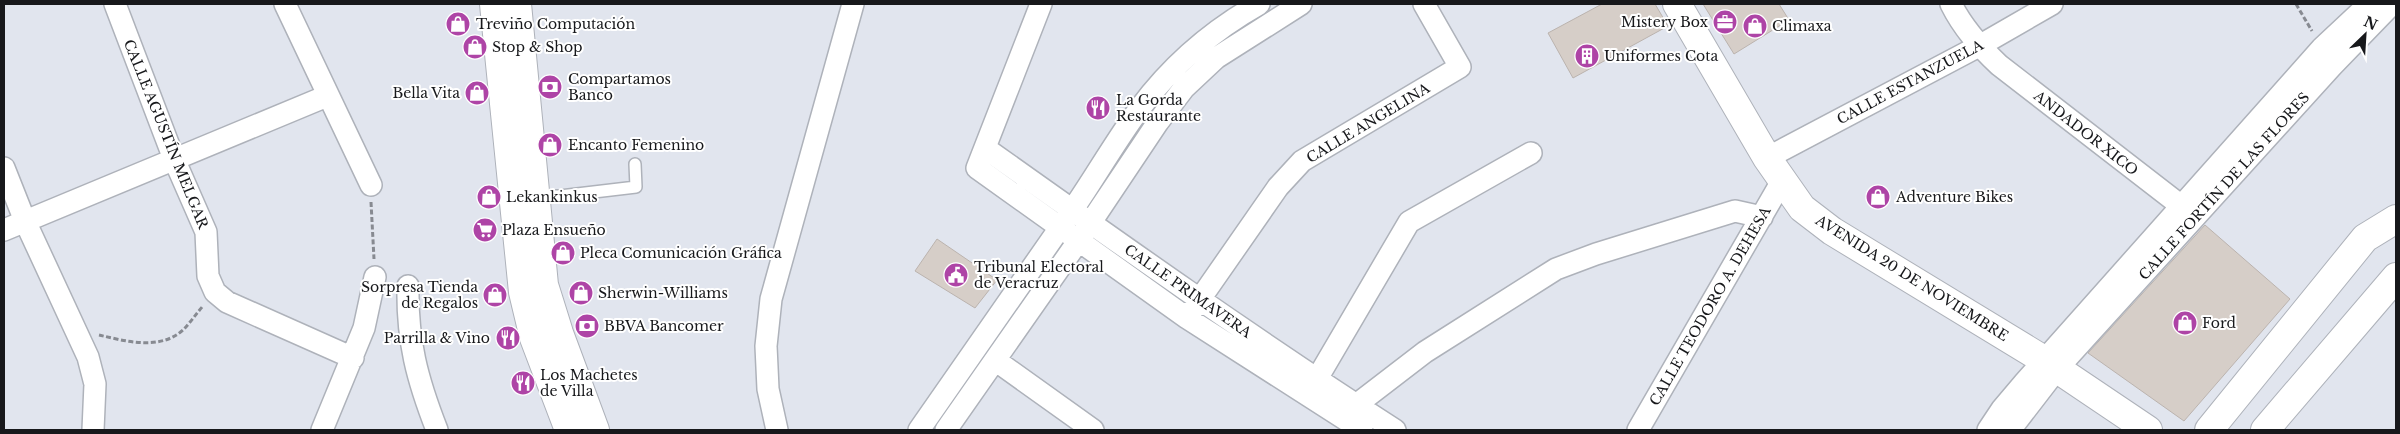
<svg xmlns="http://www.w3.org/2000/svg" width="2400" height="434" viewBox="0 0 2400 434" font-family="'Libre Baskerville',serif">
<rect width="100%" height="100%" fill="#e1e5ee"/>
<path fill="#d6cec8" stroke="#bbb3ae" d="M1602 4H1655L1668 26 1573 78 1548 33Z
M1703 4H1779L1789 20 1734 54Z
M2205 225 2290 299 2184 421 2088 353Z
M937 239 997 280 975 308 915 271Z"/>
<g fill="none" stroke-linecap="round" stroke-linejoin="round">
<defs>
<path id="lane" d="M535 196H560L636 187 635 164"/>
<path id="street" d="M115 4 174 159 206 232 208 276 215 292 227 302 353 358
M285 4 371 185
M1041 4 977 168 1187 318 1362 430
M1951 4C1963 28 1979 46 1999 65L2193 215
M985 148C1120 244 1255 340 1395 430
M1767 158 1979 46 2052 4
M4 168 25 221 88 357 95 384 93 430
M4 230 327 96
M408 286C407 341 417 379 437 430
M1191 312 1278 187 1302 161 1460 67 1424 4
M995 360 1093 430
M1311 389 1409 222 1531 153
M1356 405 1425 352 1556 269 1596 254 1735 211 1762 217
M322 430 364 328 375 277
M777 430 768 389 766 346 771 299 853 4
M919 430C970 356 1022 283 1073 209 1096 176 1116 140 1140 108 1172 65 1213 30 1259 4
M946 430 1079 240 1158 122 1184 88 1216 58 1301 4
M1638 430 1782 181
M1988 430 2002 409 2024 383 2322 48 2369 4
M2010 430 2057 369 2332 66 2392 4"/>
<path id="secondary" d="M494 4 523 292 534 338 569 430
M517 4 544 285 559 333 595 430
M1677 4 1767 158 1802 208 1832 231 2044 360 2148 430"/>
<path id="primary" d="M2209 430 2365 238 2396 219
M2265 430 2396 277"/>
</defs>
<use href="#lane" stroke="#aeb2ba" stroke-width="14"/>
<use href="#street" stroke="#aeb2ba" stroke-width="24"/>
<use href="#secondary" stroke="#aeb2ba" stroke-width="30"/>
<use href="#primary" stroke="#aeb2ba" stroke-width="30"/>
<path stroke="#878a91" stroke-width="3" stroke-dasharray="5 2.5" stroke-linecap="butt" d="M2296 4 2312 31
M371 202 374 259
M99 335C125 341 160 351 183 330 190 323 196 314 203 306"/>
<use href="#lane" stroke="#fff" stroke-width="11"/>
<use href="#street" stroke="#fff" stroke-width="21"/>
<use href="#secondary" stroke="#fff" stroke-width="28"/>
<use href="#primary" stroke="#fff" stroke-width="28"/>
</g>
<defs>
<symbol id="office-disc" viewBox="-11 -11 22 22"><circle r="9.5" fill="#ae44a6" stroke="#fff"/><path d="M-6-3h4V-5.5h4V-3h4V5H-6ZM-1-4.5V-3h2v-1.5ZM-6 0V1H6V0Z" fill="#fff"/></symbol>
<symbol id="shop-disc" viewBox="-11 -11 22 22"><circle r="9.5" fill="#ae44a6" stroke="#fff"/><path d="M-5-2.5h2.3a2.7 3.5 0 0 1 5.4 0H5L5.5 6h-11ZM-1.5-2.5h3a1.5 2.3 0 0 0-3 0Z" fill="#fff"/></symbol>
<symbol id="building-disc" viewBox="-11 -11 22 22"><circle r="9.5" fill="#ae44a6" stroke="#fff"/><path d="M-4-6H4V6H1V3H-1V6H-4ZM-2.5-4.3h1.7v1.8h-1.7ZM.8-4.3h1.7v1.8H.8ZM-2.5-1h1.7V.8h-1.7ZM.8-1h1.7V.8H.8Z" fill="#fff"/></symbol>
<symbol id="bank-disc" viewBox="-11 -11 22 22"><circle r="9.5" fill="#ae44a6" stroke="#fff"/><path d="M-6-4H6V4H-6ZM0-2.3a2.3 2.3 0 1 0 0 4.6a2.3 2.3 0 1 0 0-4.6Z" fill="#fff"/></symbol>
<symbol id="restaurant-disc" viewBox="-11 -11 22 22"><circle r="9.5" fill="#ae44a6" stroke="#fff"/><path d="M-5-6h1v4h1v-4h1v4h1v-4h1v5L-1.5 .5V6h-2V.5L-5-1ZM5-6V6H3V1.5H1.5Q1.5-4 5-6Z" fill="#fff"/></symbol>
<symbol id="supermarket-disc" viewBox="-11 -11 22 22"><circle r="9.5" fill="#ae44a6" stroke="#fff"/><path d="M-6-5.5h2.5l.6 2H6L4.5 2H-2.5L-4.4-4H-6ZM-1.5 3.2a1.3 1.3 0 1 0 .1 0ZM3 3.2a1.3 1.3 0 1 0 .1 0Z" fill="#fff"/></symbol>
<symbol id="civic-disc" viewBox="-11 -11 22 22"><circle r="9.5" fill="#ae44a6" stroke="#fff"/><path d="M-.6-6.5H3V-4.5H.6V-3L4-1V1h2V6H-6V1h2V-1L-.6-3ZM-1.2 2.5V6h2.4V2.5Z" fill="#fff"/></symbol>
</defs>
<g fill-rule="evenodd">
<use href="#office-disc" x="1711" y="8" width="28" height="28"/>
<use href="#shop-disc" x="444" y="10" width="28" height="28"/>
<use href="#shop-disc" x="1741" y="12" width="28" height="28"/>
<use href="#shop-disc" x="461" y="33" width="28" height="28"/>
<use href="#building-disc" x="1573" y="42" width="28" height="28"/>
<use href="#bank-disc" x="536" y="73" width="28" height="28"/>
<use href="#shop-disc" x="463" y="79" width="28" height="28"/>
<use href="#restaurant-disc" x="1084" y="94" width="28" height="28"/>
<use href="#shop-disc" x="536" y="131" width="28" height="28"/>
<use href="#shop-disc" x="475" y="183" width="28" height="28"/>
<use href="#shop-disc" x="1864" y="183" width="28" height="28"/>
<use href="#supermarket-disc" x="471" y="216" width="28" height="28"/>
<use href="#shop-disc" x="549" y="239" width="28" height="28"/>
<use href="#civic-disc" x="942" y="261" width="28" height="28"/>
<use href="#shop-disc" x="567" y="279" width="28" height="28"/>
<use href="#shop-disc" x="481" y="281" width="28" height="28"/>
<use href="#shop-disc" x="2171" y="309" width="28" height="28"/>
<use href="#bank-disc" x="573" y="312" width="28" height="28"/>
<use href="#restaurant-disc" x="494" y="324" width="28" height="28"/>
<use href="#restaurant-disc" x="509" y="369" width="28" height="28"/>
</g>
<g text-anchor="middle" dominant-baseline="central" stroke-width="4" stroke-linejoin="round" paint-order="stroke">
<g font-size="14" fill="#17181b" stroke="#fff" text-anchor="start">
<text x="1708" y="22" text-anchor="end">Mistery Box</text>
<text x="476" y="24">Treviño Computación</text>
<text x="1772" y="26">Climaxa</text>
<text x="492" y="47">Stop &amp; Shop</text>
<text x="1604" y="56">Uniformes Cota</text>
<text x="568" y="79">Compartamos<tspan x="568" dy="16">Banco</tspan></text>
<text x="460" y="93" text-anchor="end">Bella Vita</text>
<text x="1116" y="100">La Gorda<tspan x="1116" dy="16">Restaurante</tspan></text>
<text x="568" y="145">Encanto Femenino</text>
<text x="506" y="197">Lekankinkus</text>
<text x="1896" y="197">Adventure Bikes</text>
<text x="502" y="230">Plaza Ensueño</text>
<text x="580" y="253">Pleca Comunicación Gráfica</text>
<text x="974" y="267">Tribunal Electoral<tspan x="974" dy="16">de Veracruz</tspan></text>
<text x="478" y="287" text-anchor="end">Sorpresa Tienda<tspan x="478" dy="16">de Regalos</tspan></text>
<text x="598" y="293">Sherwin-Williams</text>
<text x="2202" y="323">Ford</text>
<text x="604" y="326">BBVA Bancomer</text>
<text x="490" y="338" text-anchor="end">Parrilla &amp; Vino</text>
<text x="540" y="375">Los Machetes<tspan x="540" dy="16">de Villa</tspan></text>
</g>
<g font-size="14" fill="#17181b" stroke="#fff">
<text transform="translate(1910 82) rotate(-28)">CALLE ESTANZUELA</text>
<text transform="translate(1368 123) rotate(-31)">CALLE ANGELINA</text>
<text transform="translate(2086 133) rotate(38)">ANDADOR XICO</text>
<text transform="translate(166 134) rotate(68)">CALLE AGUSTÍN MELGAR</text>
<text transform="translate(2224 186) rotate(-48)">CALLE FORTÍN DE LAS FLORES</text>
<text transform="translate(1912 278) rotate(32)">AVENIDA 20 DE NOVIEMBRE</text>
<text transform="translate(1188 291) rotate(35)">CALLE PRIMAVERA</text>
<text transform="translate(1710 306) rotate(-60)">CALLE TEODORO A. DEHESA</text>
</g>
</g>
<rect width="2400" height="434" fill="none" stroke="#17181b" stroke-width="10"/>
<g transform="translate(2365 35) rotate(25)" stroke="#ffffff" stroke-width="4" paint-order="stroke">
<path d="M0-4L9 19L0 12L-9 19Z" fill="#17181b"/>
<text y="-8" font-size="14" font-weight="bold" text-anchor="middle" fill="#17181b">N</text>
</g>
</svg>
